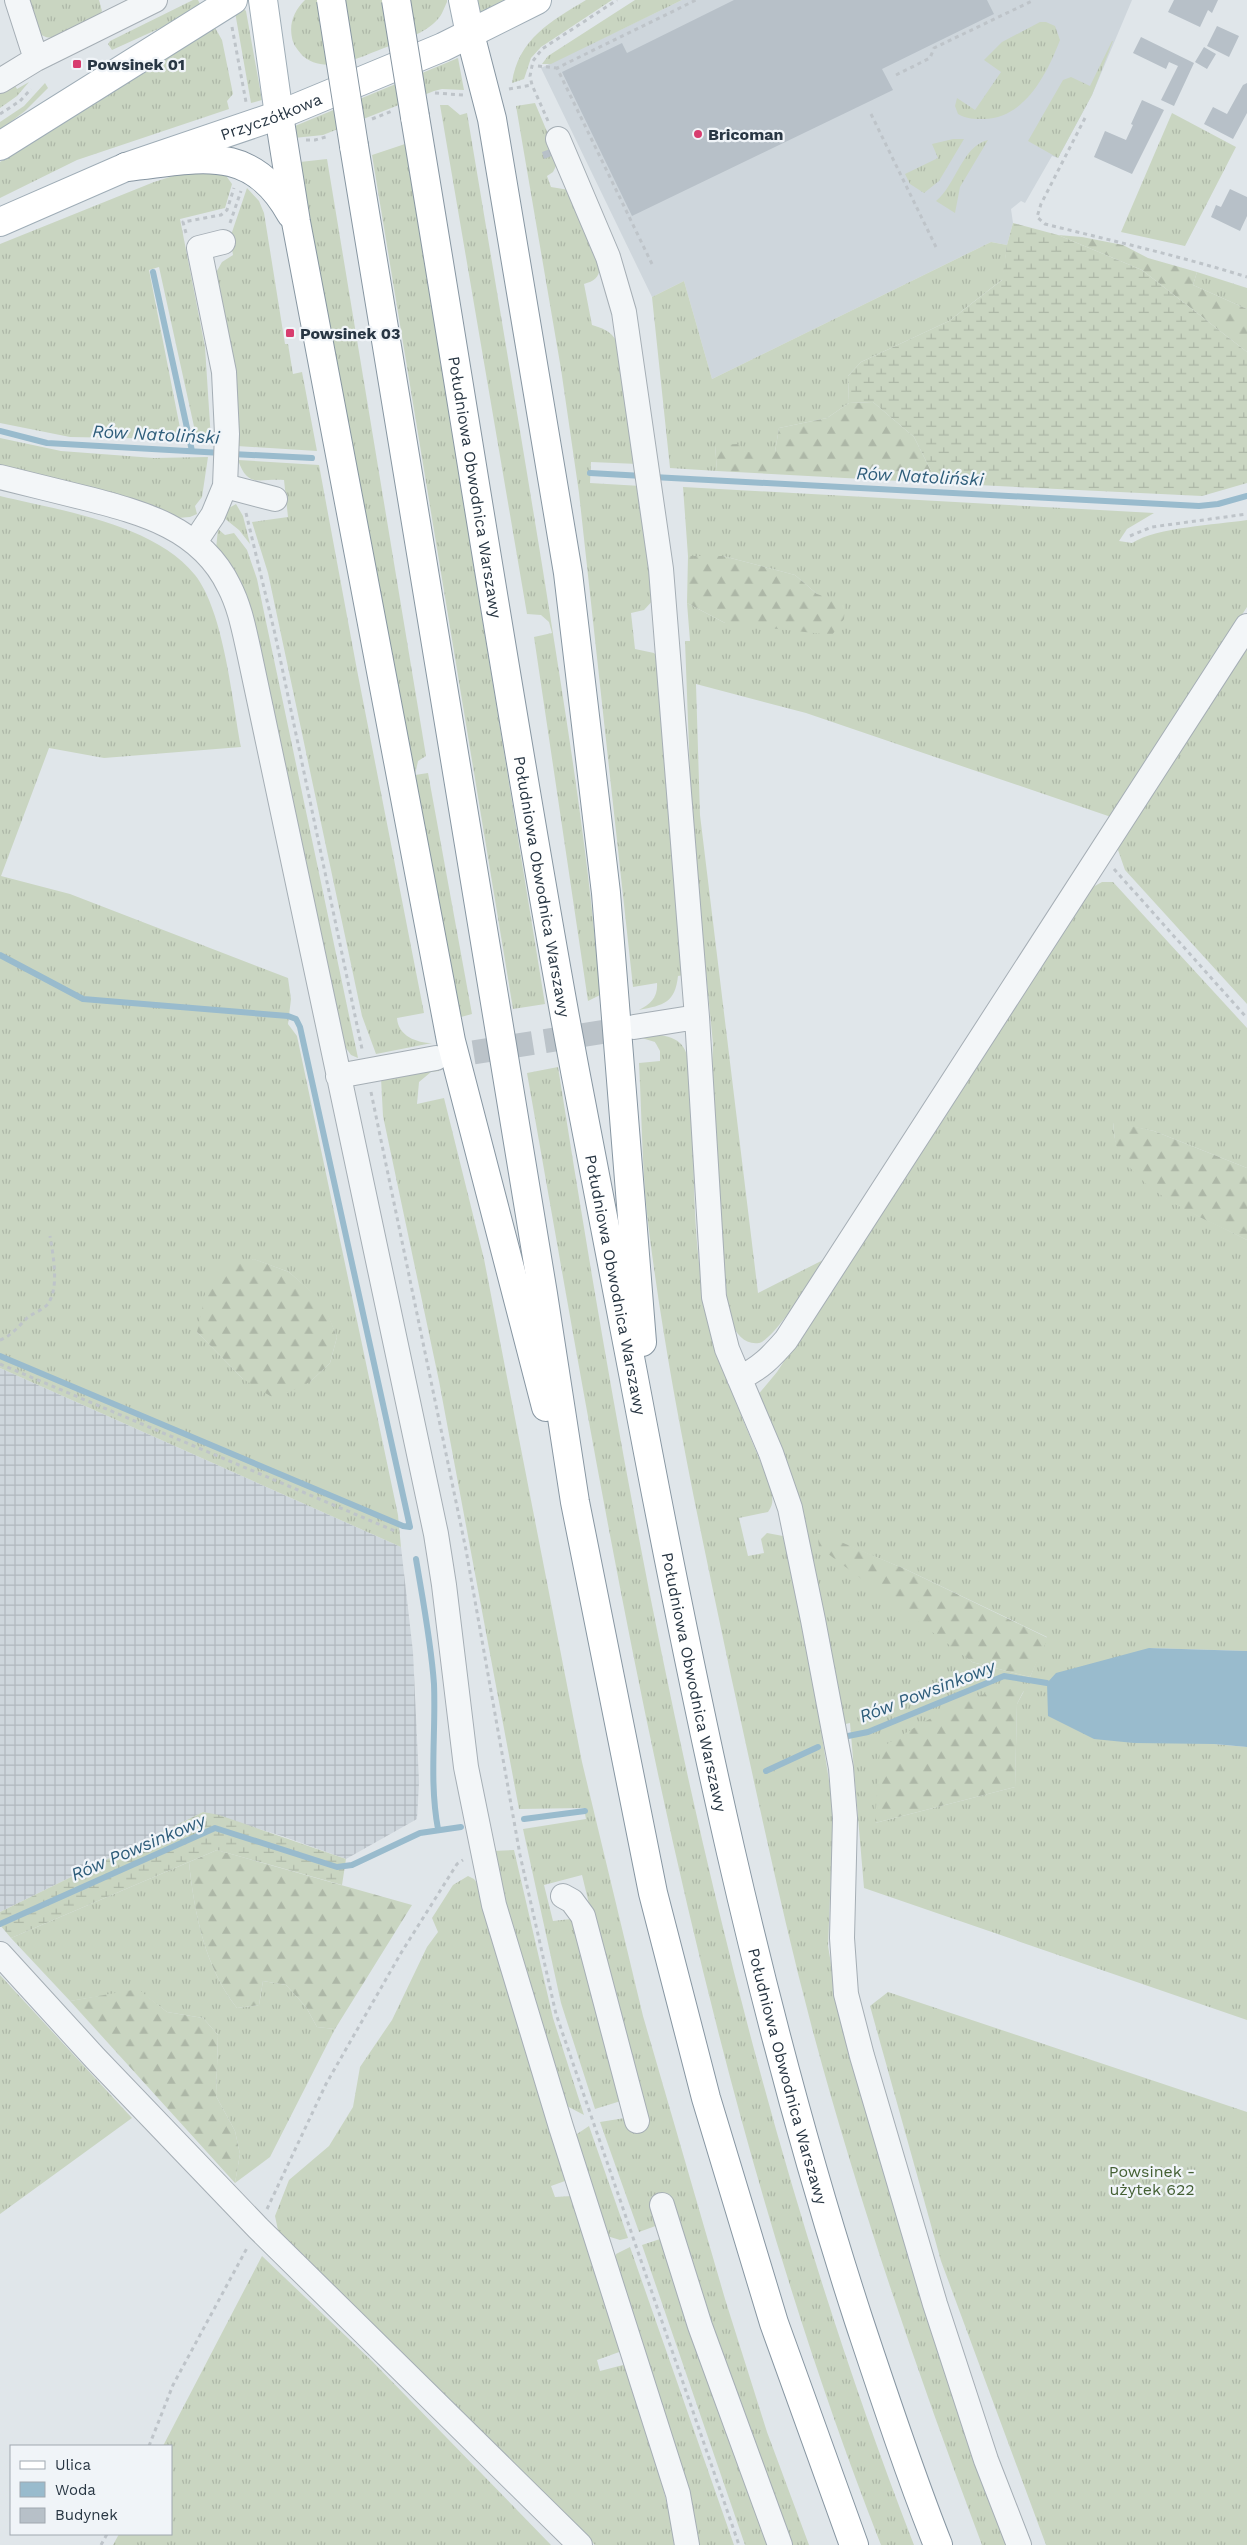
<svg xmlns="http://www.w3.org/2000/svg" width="1247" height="2545" viewBox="0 0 1247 2545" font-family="'Work Sans',sans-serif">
<defs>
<pattern id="industrial-grid" width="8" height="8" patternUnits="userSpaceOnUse" patternTransform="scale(1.25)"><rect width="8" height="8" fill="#ced6dc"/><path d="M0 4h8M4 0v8" fill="none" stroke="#b1b8be"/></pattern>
<pattern id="grass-tufts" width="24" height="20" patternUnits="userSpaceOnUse" patternTransform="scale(1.25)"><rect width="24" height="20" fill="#c9d5c1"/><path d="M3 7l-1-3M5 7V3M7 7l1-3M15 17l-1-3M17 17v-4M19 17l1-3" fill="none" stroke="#adb7a7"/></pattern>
<pattern id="forest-firs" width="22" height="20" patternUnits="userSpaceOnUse" patternTransform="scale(1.25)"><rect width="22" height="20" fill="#c9d5c1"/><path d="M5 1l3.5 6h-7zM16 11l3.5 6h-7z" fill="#adb7a7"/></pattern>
<pattern id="wetland-marsh" width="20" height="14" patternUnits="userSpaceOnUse" patternTransform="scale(1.25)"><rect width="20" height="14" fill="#c9d5c1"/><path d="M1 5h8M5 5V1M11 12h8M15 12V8" fill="none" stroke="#adb7a7"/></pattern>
</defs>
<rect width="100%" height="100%" fill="#e0e6ea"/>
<path fill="#ced6dc" d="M682 0H1132L1092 95 1058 158 1052 156 1025 203 1021 201 1011 209 1013 223 1007 245 991 242 712 379 684 281 652 297 541 68Z"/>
<path fill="url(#industrial-grid)" d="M0 1368 401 1547 413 1652 419 1782 417 1819 346 1859 282 1836 203 1812 0 1912Z"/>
<path fill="url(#grass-tufts)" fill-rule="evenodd" d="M24 0H99L102 11C96 21 86 24 77 29 40 48 35 34 24 0Z
M193 0H198L200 4 167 25 112 50 108 44 110 41Z
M305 0H447V2C444 8 442 15 438 19 426 33 402 41 384 48 360 57 323 77 301 54 297 49 293 44 292 38 289 23 294 11 305 0Z
M477 0H510L480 15Z
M586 0H612L541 47 531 58 524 79 512 83C518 39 551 21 586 0Z
M635 0H682L551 64H542L548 56Z
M243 8 246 11 262 100 251 103 235 12Z
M1040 22H1046L1055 26 1060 40C1047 74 1025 118 984 119 974 119 967 119 958 114L955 106 957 98 975 110 1001 72 984 60 1002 42Z
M214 26 222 40 233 94 227 101 229 109 77 160 0 198V162Z
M1112 41H1113L1092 95 1058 158 1028 141 1063 80 1071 77 1090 86Z
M458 58 464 90 442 89 434 91 323 135 294 138 295 126Z
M13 82 17 89 29 82 17 96 0 108V91Z
M45 83 48 88 25 111 0 130V122L24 106Z
M535 103 559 160 553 172 547 176 551 187 569 190 600 267C599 278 594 281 584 284L592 325C605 329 613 332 619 346L638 464 591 462 590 483 641 486 655 598 644 610 631 613 635 649 654 653 662 663 684 975 678 976C675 1003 664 1005 639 1010 651 1004 658 997 657 983L633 987 579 493 561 369 516 106Z
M440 105H448L460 115 467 113C493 268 519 423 544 577 566 716 589 854 600 995L588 1001 534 637 552 633 549 622 541 615 527 614Z
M1172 113 1236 147 1185 246 1121 232Z
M953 139H964L939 181 924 193 910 184 905 174 938 158 932 144Z
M988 140 960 187 955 213 936 201C956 185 962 146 988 140Z
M405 144 545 1004 513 1009 372 155Z
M327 159 426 756 418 761 415 775 428 773 472 1014 461 1017 358 494 300 162Z
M199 168 229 171 227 177 232 184 225 208 180 219 205 347 211 440 199 437 195 431 159 267 149 270 180 428 177 439 70 437 0 423V244L154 182Z
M247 188 259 201 264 213 285 344H288L293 374 302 372 317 451 237 446 214 276 222 262 233 255 230 238Z
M991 242 1007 245 1003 279 949 321 861 362 848 376 849 403 827 418 779 428 775 452H745L715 445 717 471 670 468 652 297 684 281 712 379Z
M1197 272 1247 288V309L1193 285Z
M0 438 61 451 154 458 208 457 202 497 195 506 197 514 190 517 177 518 0 467Z
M238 460 319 465 357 670 424 1013 397 1018C398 1036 417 1043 432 1043L376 1054 362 1016 268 573 252 522 288 517 284 480C259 478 248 489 238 460Z
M683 487 1154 513 1127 529 1119 541 1132 543C1158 527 1215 525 1247 520V607L1159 742 1114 818 806 713 696 684 700 815 758 1293 827 1258C816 1273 774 1340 759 1343 745 1345 736 1334 731 1322 727 1310 727 1294 725 1281 715 1211 715 1139 712 1069L713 1044 692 828 685 641H690L687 603 725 623 817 594 795 575 723 556H688Z
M0 496C61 511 153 523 195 575 224 612 232 700 241 747L104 758 49 748 1 876 70 894 288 978 291 999 288 1024 297 1036 398 1515 401 1547 0 1368ZM253 1259 289 1272 322 1302 337 1337 330 1363 310 1382 243 1379 197 1332Z
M236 504 243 516 250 544 239 530 224 518 229 508Z
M218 529 225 535 234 533 247 550 257 579 358 1058 351 1055 340 1040 216 549Z
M1247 639V1004L1125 870 1118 850 1121 835Z
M1102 882H1113L1247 1028V1168L1154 1131 1113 1123C1114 1130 1114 1139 1117 1145 1139 1195 1202 1216 1247 1240V1651L1149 1648 1214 1744 1247 1747V2020L864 1888 850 1723 841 1725 757 1396 777 1372 1091 888ZM817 1533 905 1569 1047 1637 1030 1677 972 1662ZM1024 1691 1017 1704 1015 1787 875 1823Z
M654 1034C684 1038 686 1046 691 1074 695 1142 691 1216 702 1283 712 1353 743 1419 770 1484 772 1495 775 1503 768 1512L739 1518 748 1556 764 1553 761 1539 767 1533 783 1536 809 1654 830 1787 833 1824 828 1946 836 1993 1009 2545H982C918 2375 859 2203 812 2028 781 1911 757 1794 731 1676 700 1529 668 1381 649 1231 642 1176 642 1119 639 1063L660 1061V1051L655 1042 635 1036Z
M438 1067 439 1071 431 1072 419 1082 417 1104 444 1098 484 1259 582 1762 643 2016 725 2299 767 2432 809 2545H788L721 2367 668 2200 658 2204 663 2221 661 2224 639 2232 600 2122 631 2117 634 2125 644 2122 634 2089 582 1875 544 1885 553 1921 571 1919 581 1928 624 2100 595 2109 561 2003 523 1829 586 1819 584 1808 519 1809 439 1381 383 1116 381 1078Z
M558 1067C637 1567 730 2071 914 2545H881C696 2073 615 1570 527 1073Z
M514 1850 553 2018 584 2115 565 2105 512 1939 492 1851Z
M189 1862C194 1912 205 1968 237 2008L259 2005 263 1981 286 1985 306 2007 317 2027 335 2029 270 2157 235 2183 240 2154 235 2131 216 2096 218 2035 203 2018 167 2012 138 1990 70 2001 11 1938Z
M468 1876 474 1879 479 1886 567 2177 565 2181 551 2186 555 2197 572 2196 622 2351 597 2360 600 2371 623 2365 626 2366 648 2429 670 2516 674 2545H595L279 2235 275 2216 289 2180 329 2146 353 2107 360 2067 392 2020 427 1947 438 1932 432 1918 453 1885Z
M0 1975 132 2118 0 2214Z
M888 1992 1247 2112V2545H1046L941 2261 870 2006Z
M589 2126 628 2238 620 2240 607 2236 577 2143V2134Z
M663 2238 774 2545H745L642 2245Z
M630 2247 734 2545H696L614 2260 616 2254Z
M262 2256 372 2361 551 2545H113L119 2534H171V2446H163Z"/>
<path fill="url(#forest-firs)" d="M1058 235 1082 237 1123 245 1148 258 1197 272 1193 285 1247 309V352L1142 270Z
M873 402 914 437 937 483 717 471 715 445 739 444 745 452H775L779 428 827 418 849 403Z
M688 556H723L795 575 817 594 845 604 844 619 832 635 725 623 687 603Z
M1113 1122 1154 1131 1247 1168V1240C1202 1217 1138 1195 1116 1145 1114 1138 1114 1129 1113 1122Z
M254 1259 289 1272 323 1302 337 1337 330 1363 310 1382 275 1399 243 1379 197 1332 207 1285 223 1265Z
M817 1532 905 1569 1048 1638 1030 1677 972 1662 819 1547Z
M1007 1688 1024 1690 1017 1704 1015 1787 875 1823 880 1748C920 1725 961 1697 1007 1688Z
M217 1850 412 1905 335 2029 317 2027 306 2007 286 1985 263 1981 259 2005 237 2008C205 1968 194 1912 189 1862Z
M138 1989 167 2012 203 2018 218 2035 216 2096 235 2131 240 2154 235 2183 70 2001Z"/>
<path fill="url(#wetland-marsh)" d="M1013 223 1058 235 1142 270 1247 352V483L1202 496 937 483 914 437 873 402 849 403 848 376 861 362 949 321 1002 280 1007 245Z
M203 1812 219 1815 346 1859 342 1885 217 1850 11 1938 0 1925V1912Z"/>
<path fill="#99bbcd" d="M1149 1648 1247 1651V1747L1214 1744 1134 1743 1094 1739 1048 1716 1047 1683 1056 1673Z"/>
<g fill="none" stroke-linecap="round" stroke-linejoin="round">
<path stroke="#99bbcd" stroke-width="6" d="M153 272 192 451
M0 431 47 443 222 453
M232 454 312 458
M590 473 643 476
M653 477 1199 506 1218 504 1247 496
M0 955 83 999 288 1016 296 1019 300 1027 410 1527 403 1526 0 1356
M416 1559C423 1601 431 1642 434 1684 436 1733 429 1781 438 1829
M848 1736 868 1732 1004 1676 1047 1683
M766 1771 818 1747
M524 1819 585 1811
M0 1924 215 1828 337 1867 352 1865 420 1833 461 1827"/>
</g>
<path fill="#b7c0c8" d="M734 0H987L994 14 882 69 893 90 632 216 562 72 622 43 627 53Z
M1174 0H1218L1212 13 1208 10 1200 27 1168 12Z
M1217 26 1239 36 1229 57 1207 46Z
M1141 37 1194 63 1174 106 1161 100 1178 66 1169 62 1166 69 1133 53Z
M1204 47 1216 54 1207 69 1195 62Z
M1247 83V113L1233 139 1204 124 1213 107 1227 114 1243 85Z
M1142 100 1164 110 1132 174 1094 157 1105 131 1126 140 1133 125 1131 124Z
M553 148 556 154 544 159 542 152Z
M1230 189 1247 197V216L1240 231 1211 217 1216 205 1221 207Z"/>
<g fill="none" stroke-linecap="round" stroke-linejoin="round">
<path stroke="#bbc3c9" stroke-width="24" stroke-dasharray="24 12" stroke-linecap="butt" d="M438 1058 634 1027"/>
<defs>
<path id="minor" d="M17 0 36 59
M0 81 36 59 155 0
M558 139 608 257 624 312 661 569 697 1017 714 1297 727 1349 771 1453 790 1508 813 1620 841 1768 845 1818 842 1938 846 1994 862 2056 935 2304 986 2460 1019 2545
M0 477C28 484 57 491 85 498 143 513 201 528 229 586 240 607 244 630 249 652L436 1534 444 1585 466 1767 494 1905 561 2127 678 2494 687 2545
M225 486 275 499
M195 542 213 515 225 486 227 434 224 372 199 248 223 242
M634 1027 697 1017
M338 1076 436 1058
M739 1378C760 1369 772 1356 786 1340L1247 626
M563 1896 572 1901 583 1916 637 2121
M0 1954 95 2058 258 2228 580 2545
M662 2205 700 2326 780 2545"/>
<g id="major">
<path d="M263 0 279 115"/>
<path d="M463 0 470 34"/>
<path d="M0 146 233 0"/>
<path id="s1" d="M0 222 126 167 279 115 443 47 537 0"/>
</g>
<g id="highway">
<path d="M470 34 492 119 568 573 606 893 642 1342"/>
<path d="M279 115 296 222 451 1041 546 1407"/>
<path id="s2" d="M415 117C465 417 511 718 565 1017 587 1136 610 1255 633 1373 693 1693 758 2011 859 2321 884 2396 909 2472 938 2545"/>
<path d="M354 146 543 1294 575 1502 653 1893 706 2098 774 2323 854 2545"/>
<path d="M126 167C196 160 250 140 291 214"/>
</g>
</defs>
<use href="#minor" stroke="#a5aeb5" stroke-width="26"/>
<use href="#major" stroke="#9fadb7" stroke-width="30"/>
<use href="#highway" stroke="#8796a2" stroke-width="30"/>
<path stroke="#bec4c9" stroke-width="3" stroke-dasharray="4 4" stroke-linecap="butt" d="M232 27 246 102
M538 66 557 68
M896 75 930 58 934 48 1034 0
M509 89 532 85
M435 93 463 95
M0 114 20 101 31 89
M871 114 936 247
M1085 118 1041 204 1037 217 1045 224C1113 241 1180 256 1247 277
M372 119 392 111
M548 121 532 85 530 76 533 61 542 49 617 0
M306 140H315L329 136
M230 223 241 191
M186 233 183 222 221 215 227 210 234 188
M652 264 557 68 696 0
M246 513 275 634 362 1049
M1130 536 1152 527 1247 514
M1114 869 1247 1018
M371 1092 466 1550 520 1855 556 2014 739 2545
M0 1340C11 1336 19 1326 27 1318 33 1313 41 1311 47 1305 60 1289 53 1255 50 1236
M0 1364 395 1531
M267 2209 326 2084 401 1953 457 1864 463 1860
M149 2446 173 2385 247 2248
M101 2545 107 2534"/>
<use href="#minor" stroke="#f3f6f8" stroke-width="24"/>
<use href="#major" stroke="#fff" stroke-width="28"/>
<use href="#highway" stroke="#fff" stroke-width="28"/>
<defs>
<path id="highway-bridge" d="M331 0 354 146
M396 0 415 117"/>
</defs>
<use href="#highway-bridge" stroke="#8796a2" stroke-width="30" stroke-linecap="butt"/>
<use href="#highway-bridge" stroke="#fff" stroke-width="28"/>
</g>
<g fill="#d83d6f" stroke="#f0f4f8" stroke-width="2">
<rect x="72" y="59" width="10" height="10" rx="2.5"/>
<circle cx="698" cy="134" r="5"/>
<rect x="285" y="328" width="10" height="10" rx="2.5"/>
</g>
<g text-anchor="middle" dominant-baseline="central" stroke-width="4.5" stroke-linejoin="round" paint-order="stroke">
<g font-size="16" font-weight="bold" fill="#283643" stroke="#f0f4f8" text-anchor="start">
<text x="87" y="64">Powsinek 01</text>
<text x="708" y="134">Bricoman</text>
<text x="300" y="333">Powsinek 03</text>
</g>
<g font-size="16" fill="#283643" stroke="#f0f4f8">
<text stroke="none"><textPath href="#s1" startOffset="291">Przyczółkowa</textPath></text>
<text stroke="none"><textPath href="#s2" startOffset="375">Południowa Obwodnica Warszawy</textPath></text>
<text stroke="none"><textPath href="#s2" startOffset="780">Południowa Obwodnica Warszawy</textPath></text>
<text stroke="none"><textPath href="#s2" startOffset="1185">Południowa Obwodnica Warszawy</textPath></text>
<text stroke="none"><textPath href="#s2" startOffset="1590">Południowa Obwodnica Warszawy</textPath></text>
<text stroke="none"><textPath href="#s2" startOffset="1995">Południowa Obwodnica Warszawy</textPath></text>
</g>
<g font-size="16" fill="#446034" stroke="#f0f4f8">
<text x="1152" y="2171">Powsinek -<tspan x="1152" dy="18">użytek 622</tspan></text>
</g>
<g font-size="18" font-style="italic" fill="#2e5d7a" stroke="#f0f4f8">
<text transform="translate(156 434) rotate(3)">Rów Natoliński</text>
<text transform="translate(920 476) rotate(3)">Rów Natoliński</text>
<text transform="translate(927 1691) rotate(-21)">Rów Powsinkowy</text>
<text transform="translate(138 1847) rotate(-23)">Rów Powsinkowy</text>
</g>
</g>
<rect x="10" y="2445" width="162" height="90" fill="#f0f4f8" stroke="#a0a8b0"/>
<rect x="20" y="2461" width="25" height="8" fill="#ffffff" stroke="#a0a8b0"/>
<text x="55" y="2470" font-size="15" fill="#283643">Ulica</text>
<rect x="20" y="2482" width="25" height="15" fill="#99bbcd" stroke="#a0a8b0"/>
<text x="55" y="2495" font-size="15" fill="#283643">Woda</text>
<rect x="20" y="2508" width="25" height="15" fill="#b7c0c8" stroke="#a0a8b0"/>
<text x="55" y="2520" font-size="15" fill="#283643">Budynek</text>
</svg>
